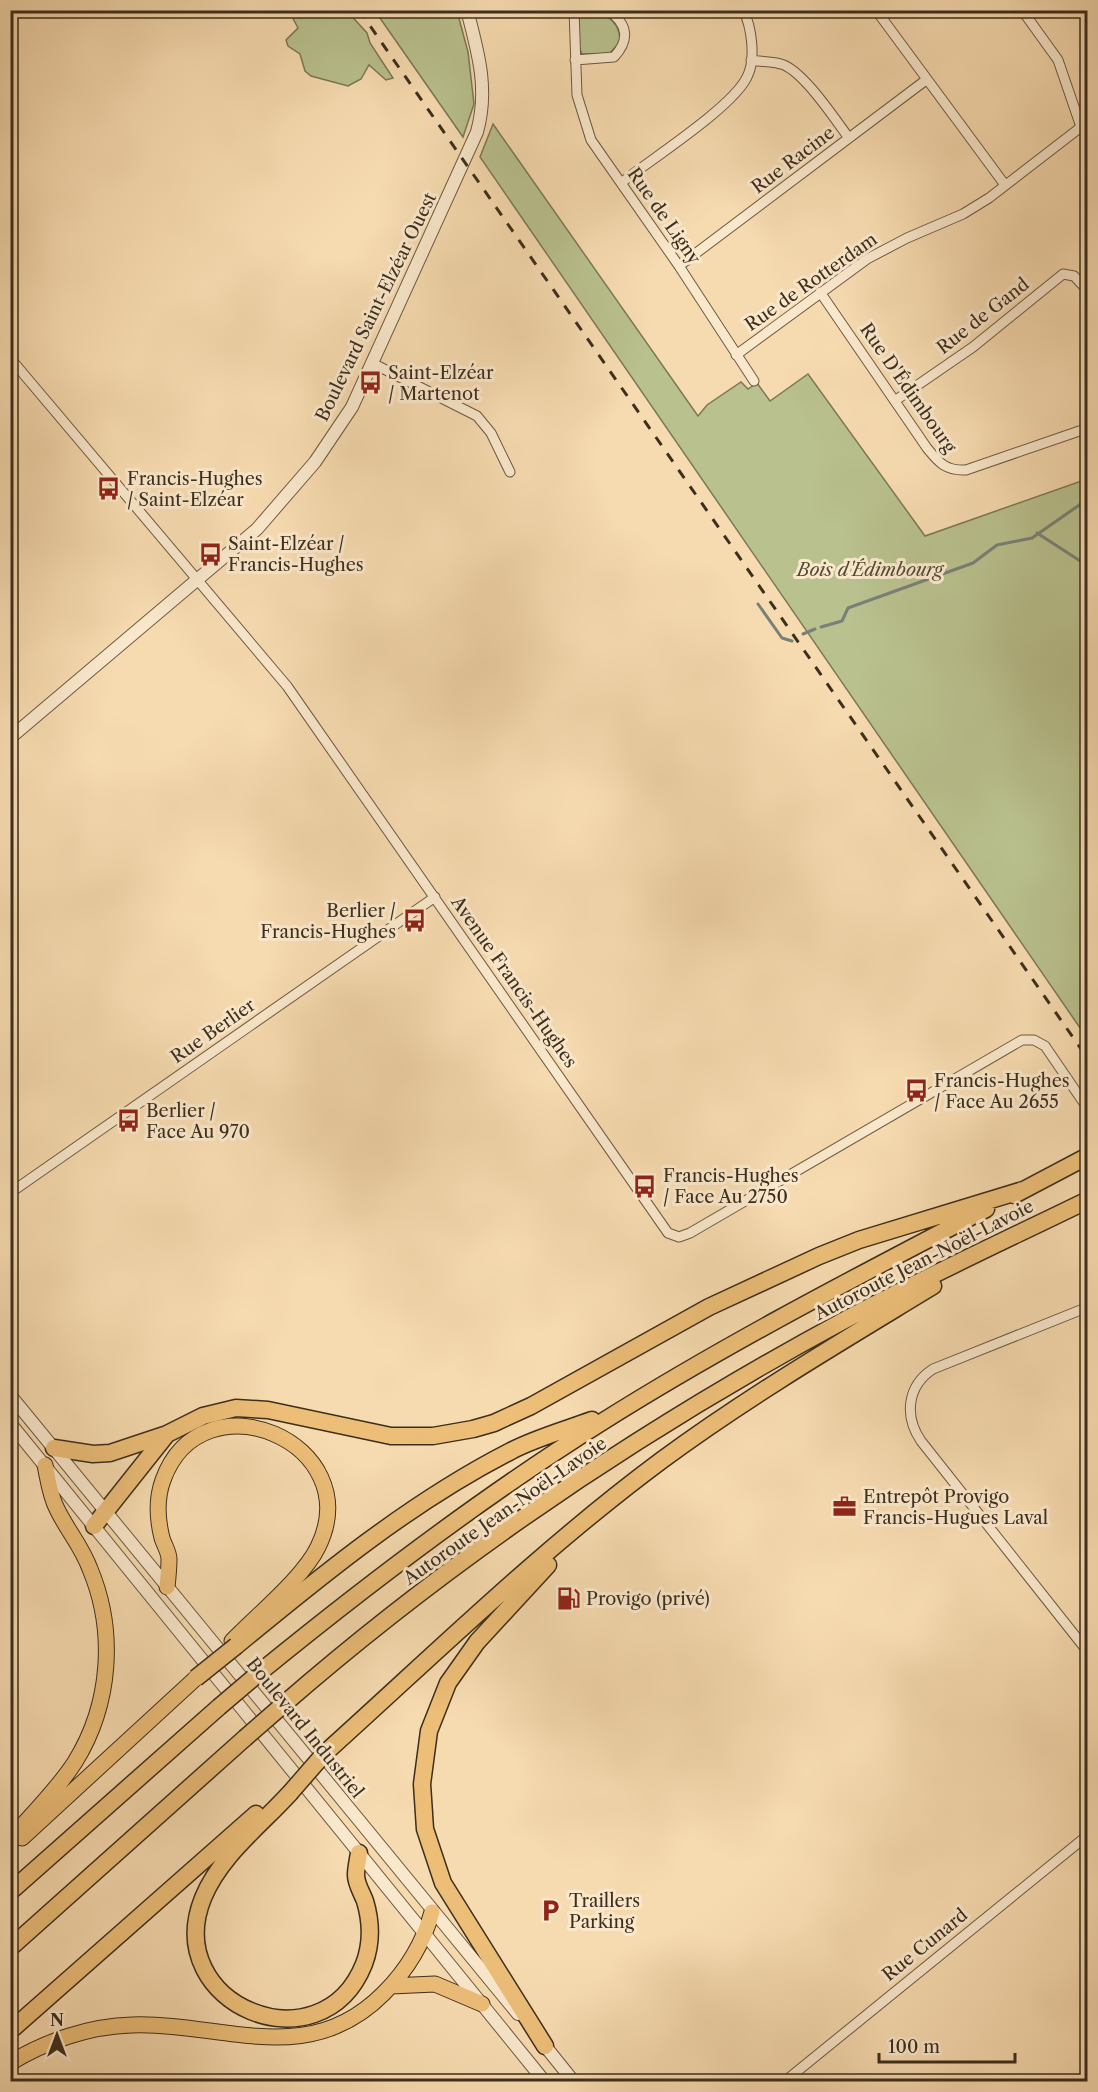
<svg xmlns="http://www.w3.org/2000/svg" width="1098" height="2092" viewBox="0 0 1098 2092" font-family="'Libre Caslon Text',serif">
<rect width="100%" height="100%" fill="#f7dbb0"/>
<filter id="stains"><feTurbulence type="fractalNoise" baseFrequency=".00333" numOctaves="4"/><feColorMatrix values="0 0 0 0 .2 0 0 0 0 .09 0 0 0 0 .02 0 0 0 .5 -.17"/></filter>
<radialGradient id="worn" r=".72"><stop offset=".6" stop-color="#630" stop-opacity="0"/><stop offset="1" stop-color="#630" stop-opacity=".3"/></radialGradient>
<path fill="#b9c18e" stroke="#7b7856" stroke-width="1.5" d="M289 11H347L367 33 370 43 393 78 386 80 369 65 361 79 348 86 311 76 305 71 300 54 288 46 286 40 298 28Z
M375 11H457L468 52 474 104 463 137Z
M582 11C601 11 621 18 620 42L609 54H582C576 43 576 21 582 11Z
M493 124 698 416 707 405 741 382 748 389 757 383 770 401 808 374 925 536 1087 479V1038L480 157Z"/>
<g fill="none" stroke-linecap="round" stroke-linejoin="round">
<path stroke="#788178" stroke-width="3" d="M1037 533 1088 566
M758 604 782 638 792 641
M821 627 842 621 848 608 973 563 997 545 1032 538 1088 499
M803 634 815 629"/>
<defs>
<path id="minor" d="M574 10 577 95 591 140 679 266 754 381
M876 10 1005 185
M1022 10 1058 60 1081 127
M575 60 614 57C630 40 628 24 608 10
M751 60C761 62 775 61 784 65 806 75 834 118 849 138
M621 183C650 160 733 107 747 77 756 60 752 27 743 10
M679 266 926 80
M820 292 927 448C939 463 946 471 966 470L1088 428
M736 355 867 259 907 238 963 214 989 198 1081 127
M10 358 287 686 668 1233 679 1237 690 1233 1022 1040H1034L1045 1046 1088 1109
M372 363 477 416 491 433 510 472
M896 400 973 347 1063 274 1074 276 1088 291
M10 1193 435 897
M1088 1307 933 1369C907 1386 904 1416 921 1441L1088 1652
M784 2082 1088 1835"/>
<path id="tertiary" d="M10 738 257 529 315 462 352 407 477 132C489 89 478 52 467 10
M10 1395 518 2014
M10 1423 545 2082
M541 2041 574 2082"/>
<path id="primary" d="M167 1587C168 1578 169 1568 169 1559 169 1552 164 1545 162 1538 157 1518 156 1499 163 1480 202 1372 369 1443 318 1547 303 1578 257 1615 232 1641
M22 1838 196 1678
M10 1839C32 1814 57 1790 75 1762 111 1704 116 1631 90 1569 82 1547 67 1530 57 1509 50 1496 48 1479 45 1465
M391 1986 435 1984 482 2004
M10 2063C46 2041 90 2026 132 2025 224 2022 308 2070 384 1993 408 1969 423 1944 432 1912"/>
<path id="motorway" d="M1014 1195 1088 1156
M54 1448 93 1454 110 1453 167 1434 203 1416 236 1408 268 1410 391 1436H433L473 1429 494 1423 531 1406 709 1307 819 1256 859 1240 1023 1190
M94 1526 167 1434
M236 1646C322 1575 411 1502 511 1451 536 1438 565 1430 592 1420
M259 1673C368 1584 482 1497 602 1422 726 1344 856 1277 986 1209
M284 1704C454 1556 645 1428 843 1321 923 1278 1006 1240 1088 1200
M324 1754C435 1654 542 1549 662 1460 749 1396 841 1342 933 1286
M290 1793C260 1826 220 1856 203 1898 160 2005 321 2071 364 1964 372 1943 371 1921 365 1901 362 1893 356 1884 356 1875 356 1868 358 1860 359 1853
M10 1892 219 1707
M10 1948 245 1738
M10 2031 256 1814
M545 2046 443 1883 425 1829 422 1784 429 1731 448 1683 477 1642 548 1565"/>
</defs>
<use href="#minor" stroke="#6c5942" stroke-width="11"/>
<use href="#tertiary" stroke="#6c5942" stroke-width="14"/>
<use href="#primary" stroke="#3d2e1d" stroke-width="17"/>
<use href="#motorway" stroke="#3d2e1d" stroke-width="19"/>
<use href="#minor" stroke="#fae8cc" stroke-width="9"/>
<use href="#tertiary" stroke="#fae8cc" stroke-width="12"/>
<use href="#primary" stroke="#ecbe78" stroke-width="15"/>
<use href="#motorway" stroke="#ecbe78" stroke-width="16"/>
<path stroke="#3d2e1d" stroke-width="3" stroke-dasharray="10 10" stroke-linecap="butt" d="M359 10 1088 1059"/>
<defs>
<path id="motorway-bridge" d="M196 1678 236 1646
M219 1707 259 1673
M245 1738 284 1704
M290 1793 324 1754"/>
</defs>
<use href="#motorway-bridge" stroke="#3d2e1d" stroke-width="19" stroke-linecap="butt"/>
<use href="#motorway-bridge" stroke="#ecbe78" stroke-width="16"/>
</g>
<defs>
<symbol id="bus-bare" viewBox="-9 -9 18 18"><path d="M-5-6H5V4H4V6H2V4H-2V6H-4V4H-5ZM-3.5-4V0h7V-4ZM-3.5 1.2v1.5H-2V1.2ZM2 1.2v1.5H3.5V1.2Z" fill="#8f2418" stroke="#fae8cc" stroke-width="2.5" paint-order="stroke"/></symbol>
<symbol id="office-bare" viewBox="-9 -9 18 18"><path d="M-6-3h4V-5.5h4V-3h4V5H-6ZM-1-4.5V-3h2v-1.5ZM-6 0V1H6V0Z" fill="#8f2418" stroke="#fae8cc" stroke-width="2.5" paint-order="stroke"/></symbol>
<symbol id="fuel-bare" viewBox="-9 -9 18 18"><path d="M-5.5-6h7V0h2V4h1.3V-2.5L3-4.5l.8-.8L6-3V5H2.5V1h-1V6h-7ZM-4.2-4.7v3.2H.2V-4.7Z" fill="#8f2418" stroke="#fae8cc" stroke-width="2.5" paint-order="stroke"/></symbol>
<symbol id="parking-bare" viewBox="-9 -9 18 18"><path d="M-3.5-5.5H1a3.5 3.5 0 0 1 0 7H-1V5.5H-3.5ZM-1-3.4V-.6H.8a1.4 1.4 0 0 0 0-2.8Z" fill="#8f2418" stroke="#fae8cc" stroke-width="2.5" paint-order="stroke"/></symbol>
</defs>
<g fill-rule="evenodd">
<use href="#bus-bare" x="354" y="366" width="33" height="33"/>
<use href="#bus-bare" x="92" y="472" width="33" height="33"/>
<use href="#bus-bare" x="194" y="538" width="33" height="33"/>
<use href="#bus-bare" x="398" y="904" width="33" height="33"/>
<use href="#bus-bare" x="900" y="1074" width="33" height="33"/>
<use href="#bus-bare" x="112" y="1104" width="33" height="33"/>
<use href="#bus-bare" x="628" y="1170" width="33" height="33"/>
<use href="#office-bare" x="828" y="1490" width="33" height="33"/>
<use href="#fuel-bare" x="552" y="1582" width="33" height="33"/>
<use href="#parking-bare" x="534" y="1894" width="33" height="33"/>
</g>
<g text-anchor="middle" dominant-baseline="central" stroke-width="6" stroke-linejoin="round" paint-order="stroke">
<g font-size="18" fill="#3d2e1d" stroke="#fae8cc">
<text transform="translate(793 160) rotate(-37)">Rue Racine</text>
<text transform="translate(664 216) rotate(55)">Rue de Ligny</text>
<text transform="translate(811 282) rotate(-35)">Rue de Rotterdam</text>
<text transform="translate(376 307) rotate(-64)">Boulevard Saint-Elzéar Ouest</text>
<text transform="translate(983 316) rotate(-38)">Rue de Gand</text>
<text transform="translate(908 388) rotate(55)">Rue D'Édimbourg</text>
<text transform="translate(514 982) rotate(55)">Avenue Francis-Hughes</text>
<text transform="translate(213 1031) rotate(-35)">Rue Berlier</text>
<text transform="translate(924 1260) rotate(-27)">Autoroute Jean-Noël-Lavoie</text>
<text transform="translate(505 1511) rotate(-35)">Autoroute Jean-Noël-Lavoie</text>
<text transform="translate(305 1728) rotate(51)">Boulevard Industriel</text>
<text transform="translate(925 1945) rotate(-39)">Rue Cunard</text>
</g>
<g font-size="18" fill="#3d2e1d" stroke="#fae8cc" text-anchor="start">
<text x="388" y="373">Saint-Elzéar<tspan x="388" dy="21">/ Martenot</tspan></text>
<text x="127" y="479">Francis-Hughes<tspan x="127" dy="21">/ Saint-Elzéar</tspan></text>
<text x="228" y="544">Saint-Elzéar /<tspan x="228" dy="21">Francis-Hughes</tspan></text>
<text x="396" y="911" text-anchor="end">Berlier /<tspan x="396" dy="21">Francis-Hughes</tspan></text>
<text x="934" y="1081">Francis-Hughes<tspan x="934" dy="21">/ Face Au 2655</tspan></text>
<text x="146" y="1111">Berlier /<tspan x="146" dy="21">Face Au 970</tspan></text>
<text x="663" y="1176">Francis-Hughes<tspan x="663" dy="21">/ Face Au 2750</tspan></text>
<text x="863" y="1497">Entrepôt Provigo<tspan x="863" dy="21">Francis-Hugues Laval</tspan></text>
<text x="586" y="1599">Provigo (privé)</text>
<text x="569" y="1901">Traillers<tspan x="569" dy="21">Parking</tspan></text>
</g>
<g font-size="18" font-style="italic" fill="#564b34" stroke="#fae8cc">
<text x="870" y="570">Bois d'Édimbourg</text>
</g>
</g>
<rect width="1098" height="2092" fill="none" stroke="#f7dbb0" stroke-width="36"/>
<rect x="12" y="12" width="1074" height="2068" fill="none" stroke="#3d2e1d" stroke-width="3"/>
<rect x="18" y="18" width="1062" height="2056" fill="none" stroke="#3d2e1d" stroke-width="1.5"/>
<g transform="translate(57 2035)" stroke="#fae8cc" stroke-width="4.5" paint-order="stroke">
<path d="M0-4.5L10 22L0 15L-10 22Z" fill="#3d2e1d"/>
<text y="-9" font-size="16" font-weight="bold" text-anchor="middle" fill="#3d2e1d">N</text>
</g>
<path d="M879 2053v9h136v-9" fill="none" stroke="#3d2e1d" stroke-width="3"/>
<text x="888" y="2053" font-size="18" fill="#3d2e1d" stroke="#fae8cc" stroke-width="4.5" paint-order="stroke">100 m</text>
<rect width="100%" height="100%" filter="url(#stains)"/>
<rect width="100%" height="100%" fill="url(#worn)"/>
</svg>
